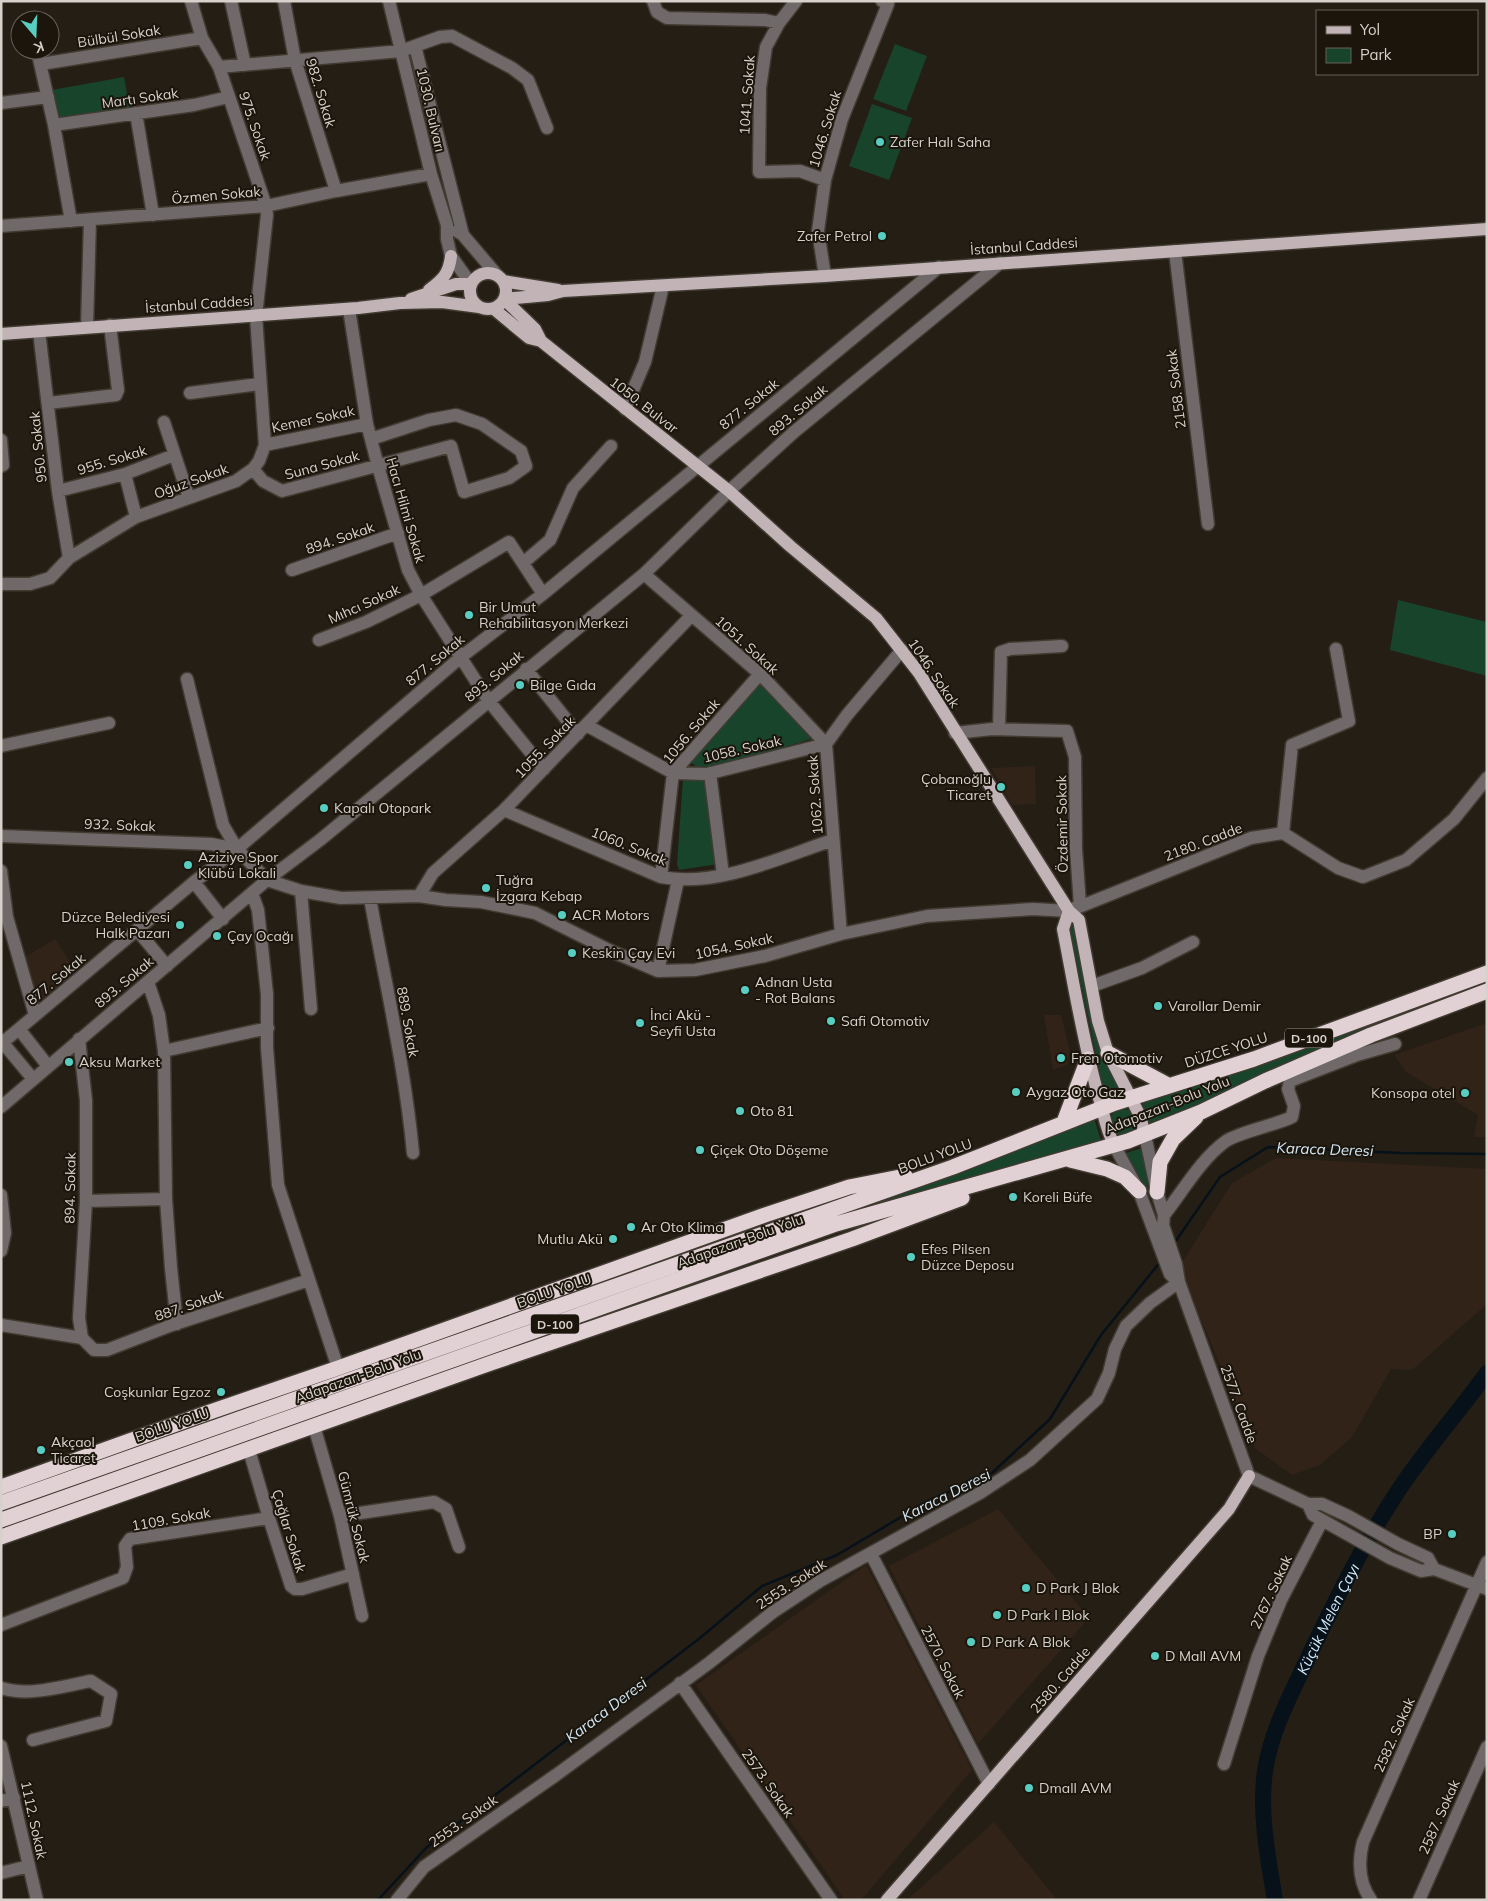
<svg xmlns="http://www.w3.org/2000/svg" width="1488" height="1901" viewBox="0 0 1488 1901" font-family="Mulish,sans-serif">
<rect width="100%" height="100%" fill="#251e15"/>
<path fill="#322318" d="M1035 766 1036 804 1012 805 991 768Z
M55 939 77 974 39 1004 23 958Z
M1044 1015H1061L1070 1051 1067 1065 1053 1070Z
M1487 1023V1137H1474L1478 1115 1406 1072 1394 1055Z
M1276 1158 1487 1169V1304L1412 1370 1391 1369 1352 1437 1320 1465 1292 1475 1255 1448 1179 1267 1232 1183Z
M998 1509 1089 1618 978 1744 889 1566Z
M866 1565 972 1770 861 1900H845L696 1685Z
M994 1822 1057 1900H907Z"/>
<path fill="#18442c" d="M895 44 927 56 906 111 873 99Z
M124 77 130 110 57 122 52 90Z
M872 104 912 118 889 180 849 166Z
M1398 600 1487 622V676L1390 650Z
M759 681 811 739 722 766 699 769 688 760Z
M688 776 709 781 718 864 679 870 677 864 683 779Z
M1074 925 1092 1019 1104 1059 1121 1092 1105 1097 1069 926Z
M1487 979V985L1151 1128 1141 1100Z
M1110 1122a13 13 0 1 1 26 0a13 13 0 1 1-26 0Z
M1093 1115 1102 1144 867 1207 995 1159Z
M1142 1148V1149L1149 1194 1126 1153Z"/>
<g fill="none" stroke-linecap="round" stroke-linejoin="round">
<path stroke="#061119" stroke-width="2.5" d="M1173 1245 1220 1177 1268 1147 1400 1153 1487 1154
M378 1900 427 1847 700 1638 762 1586 837 1555 928 1501 992 1473 1050 1419 1101 1335 1161 1261"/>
<path stroke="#061119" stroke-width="16" id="s1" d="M1275 1900C1268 1858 1259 1813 1265 1771 1271 1731 1291 1694 1308 1658 1335 1601 1363 1544 1398 1491 1425 1450 1458 1413 1487 1373"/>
<defs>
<path id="minor" d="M231 1 245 65
M284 1 295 60 336 191
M389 1 431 174 447 225V239L451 256 471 284
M653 1 657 12 667 18 765 20 779 23 796 1
M779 23 766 47 760 88 759 172 800 171 825 180
M415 46 463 235
M37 50 54 125 71 221
M41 64 202 38
M219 67 401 51 440 37 452 36 512 68 528 80 547 128
M1 103 48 97
M136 113 153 215
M54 125 194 105 229 97
M1 226 266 206 336 191 431 174
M457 231 463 235 497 275
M1175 251 1208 524
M825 276 818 231 825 180 842 119 888 4 882 1
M349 309 367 424 378 466 408 570 421 595 488 700 544 769
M87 327 90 220
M39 331 58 491 69 558
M190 393 259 384
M49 403 116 395 118 390 110 325
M625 409 645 362 663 286
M164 422 189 498
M1 440 3 465 1 466
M265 445 367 424
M253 469 263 481 282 491 451 446 464 492 509 478 526 466 521 451 482 424 456 415 429 420 371 439
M125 474 136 517
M58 491 125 474 174 455
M523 563 550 540 573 488 611 446
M292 570 398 533
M1 584H30L50 578 69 558 136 517 236 481 253 469 259 461 265 445 256 316 267 215 266 206 219 67 202 38 191 1
M319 640 366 622 421 595 509 542 543 594
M526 669 578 734
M187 679 223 825 237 849 267 880 301 891 341 898 419 896 446 900 481 902 535 913 611 951 658 971 695 970 765 956 841 934 927 916 1033 909 1069 911 1251 838 1283 833 1338 868 1363 877 1406 860 1454 819 1487 778
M586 725 673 773 707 774 826 744 760 674 644 574
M999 729 1001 652 1010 649 1062 646
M955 733 992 729 1067 731 1075 757 1076 849 1080 905 1073 909
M1 746 109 723
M710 773 723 875
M504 810 661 877C717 888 781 857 833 840
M1283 833 1292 745 1349 721 1336 649
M1 836 211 844 237 849
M1 871 7 917 35 1015
M661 877 673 773 760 674
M194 882 223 919
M301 891 311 1009
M252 893 258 910 267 994V1048L278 1185 338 1368
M419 896 433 873 504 810 691 616
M370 898C385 982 405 1067 413 1153
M137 930 167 966
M841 934 826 744 847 715 902 650
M658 971 678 880
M148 982 159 1015 164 1051 166 1199 171 1268 177 1324
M1092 986 1142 968 1193 942
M19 1029 48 1066
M79 1039 86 1100V1201L79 1318 82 1338
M3 1043 33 1079
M1 1044 194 882 237 849 461 657 543 594 939 267
M164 1051 268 1028
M1 1107 267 880 320 840 644 574 729 491 794 432 1000 263
M1145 1135 1157 1192 1164 1215 1163 1225 1176 1264 1179 1282 1249 1476 1308 1504H1322L1348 1516 1398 1544 1428 1558 1434 1569 1487 1589
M1114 1145 1139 1191 1170 1274 1175 1279
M1 1195 5 1233 1 1251
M86 1201 166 1199
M1164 1215C1183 1191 1201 1159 1226 1141 1242 1131 1273 1126 1292 1117L1294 1106 1288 1089 1290 1081 1357 1055 1395 1044
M1 1325 82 1338
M82 1338 94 1350H107L172 1325 309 1280
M314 1426 340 1516 362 1616
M249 1450 269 1518 291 1586 295 1589H302L353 1574
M1308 1504 1313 1515 1390 1558 1421 1571 1434 1569
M340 1516 434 1502 446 1509 459 1547
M871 1554 989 1784
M1 1625 123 1578 127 1567 125 1546 130 1539 269 1518
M680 1683 831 1900
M1 1688C29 1697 63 1686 91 1681L111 1694 106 1721 33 1740
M1 1746 37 1900
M1224 1764 1258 1656 1281 1600 1322 1521
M1 1801 14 1798
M1 1873 29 1866
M397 1900 424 1867 556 1775 709 1663 773 1612 820 1581 980 1493 1030 1460 1097 1399 1109 1373 1115 1349 1126 1326 1150 1303 1179 1282
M1371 1900C1359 1883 1358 1862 1363 1842L1487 1562
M1419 1900 1487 1747"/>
<path id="major" d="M470 291a18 18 0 1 1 36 0a18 18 0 1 1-36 0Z
M503 281 558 290
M429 290C443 279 449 274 451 256
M411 299 456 284H471
M504 299 535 329 541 341 729 491 790 546 876 618 919 673 1069 911 1079 920 1098 1021 1108 1053 1140 1116 1145 1135
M504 299 548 295 563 291 825 276 1487 229
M494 309 529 338 541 341
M1 334 358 308 400 303 442 302 479 307
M1069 911 1063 929C1074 985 1083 1042 1099 1098 1104 1115 1106 1129 1114 1145
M887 1900 1229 1509 1249 1476"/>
<path id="highway" d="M1108 1053 1168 1085
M1064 1122 1088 1059
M1070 1160 1107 1169 1125 1177 1139 1191
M1157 1192 1160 1162 1173 1139 1196 1117
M1 1487 207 1413 338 1368 765 1215 849 1187 905 1176
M1 1503 953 1167 1115 1103 1254 1059 1487 973
M1 1520 836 1224 1128 1141 1201 1112 1265 1081 1371 1035 1487 991
M1 1537 491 1363 852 1239 962 1198"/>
</defs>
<use href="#minor" stroke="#413b32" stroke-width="15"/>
<use href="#major" stroke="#413b32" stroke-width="15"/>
<use href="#highway" stroke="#413b32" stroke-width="18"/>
<use href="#minor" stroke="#6f696a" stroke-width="12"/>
<use href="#major" stroke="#c1b3b6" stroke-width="12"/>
<use href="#highway" stroke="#e2d1d4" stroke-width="15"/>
</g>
<g fill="#57cec1" stroke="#1b150c" stroke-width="2">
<circle cx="880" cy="142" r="5"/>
<circle cx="882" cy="236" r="5"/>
<circle cx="469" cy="615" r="5"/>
<circle cx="520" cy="685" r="5"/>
<circle cx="1001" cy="787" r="5"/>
<circle cx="324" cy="808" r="5"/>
<circle cx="188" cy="865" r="5"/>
<circle cx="486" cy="888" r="5"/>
<circle cx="562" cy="915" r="5"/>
<circle cx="180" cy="925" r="5"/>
<circle cx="217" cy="936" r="5"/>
<circle cx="572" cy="953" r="5"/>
<circle cx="745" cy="990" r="5"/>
<circle cx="1158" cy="1006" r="5"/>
<circle cx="831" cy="1021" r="5"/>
<circle cx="640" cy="1023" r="5"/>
<circle cx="1061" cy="1058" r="5"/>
<circle cx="69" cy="1062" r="5"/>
<circle cx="1016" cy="1092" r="5"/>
<circle cx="1465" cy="1093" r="5"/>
<circle cx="740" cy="1111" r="5"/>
<circle cx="700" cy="1150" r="5"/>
<circle cx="1013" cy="1197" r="5"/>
<circle cx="631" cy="1227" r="5"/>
<circle cx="613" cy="1239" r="5"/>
<circle cx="911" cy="1257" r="5"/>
<circle cx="221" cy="1392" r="5"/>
<circle cx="41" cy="1450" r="5"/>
<circle cx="1452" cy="1534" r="5"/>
<circle cx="1026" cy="1588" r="5"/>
<circle cx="997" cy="1615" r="5"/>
<circle cx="971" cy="1642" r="5"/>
<circle cx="1155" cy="1656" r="5"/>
<circle cx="1029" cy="1788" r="5"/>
</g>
<g text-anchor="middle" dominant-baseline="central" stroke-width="4" stroke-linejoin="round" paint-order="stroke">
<g fill="#1b150c" stroke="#9e9992" stroke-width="1">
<rect x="1285" y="1028.5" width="48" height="19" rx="4"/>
<rect x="531" y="1314.5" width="48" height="19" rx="4"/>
</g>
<g font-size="12" font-weight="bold" fill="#d6d2cb">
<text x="1309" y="1038">D-100</text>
<text x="555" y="1324">D-100</text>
</g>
<g font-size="14" fill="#d6d2cb" stroke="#1b150c">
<text transform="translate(119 36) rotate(-9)">Bülbül Sokak</text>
<text transform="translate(321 93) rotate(73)">982. Sokak</text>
<text transform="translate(747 95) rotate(-86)">1041. Sokak</text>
<text transform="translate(140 98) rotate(-8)">Martı Sokak</text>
<text transform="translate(431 110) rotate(77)">1030. Bulvarı</text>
<text transform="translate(255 126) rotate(71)">975. Sokak</text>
<text transform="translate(825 129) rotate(-73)">1046. Sokak</text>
<text transform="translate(216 195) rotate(-5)">Özmen Sokak</text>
<text transform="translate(1024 246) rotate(-4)">İstanbul Caddesi</text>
<text transform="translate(199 304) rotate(-4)">İstanbul Caddesi</text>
<text transform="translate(1176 389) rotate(-97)">2158. Sokak</text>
<text transform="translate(749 404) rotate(-39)">877. Sokak</text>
<text transform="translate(644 405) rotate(38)">1050. Bulvar</text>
<text transform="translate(798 410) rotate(-40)">893. Sokak</text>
<text transform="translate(313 419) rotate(-12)">Kemer Sokak</text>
<text transform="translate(38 447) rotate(-96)">950. Sokak</text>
<text transform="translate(112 460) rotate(-17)">955. Sokak</text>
<text transform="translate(322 465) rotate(-15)">Suna Sokak</text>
<text transform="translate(191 481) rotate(-20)">Oğuz Sokak</text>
<text transform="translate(406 510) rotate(74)">Hacı Hilmi Sokak</text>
<text transform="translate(340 538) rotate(-19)">894. Sokak</text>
<text transform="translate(364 604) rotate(-24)">Mıhcı Sokak</text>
<text transform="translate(747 645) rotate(42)">1051. Sokak</text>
<text transform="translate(435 660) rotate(-40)">877. Sokak</text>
<text transform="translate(934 673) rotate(56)">1046. Sokak</text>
<text transform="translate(494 676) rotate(-40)">893. Sokak</text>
<text transform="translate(691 731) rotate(-50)">1056. Sokak</text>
<text transform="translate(545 747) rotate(-46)">1055. Sokak</text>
<text transform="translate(742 749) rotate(-13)">1058. Sokak</text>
<text transform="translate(815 795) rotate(-94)">1062. Sokak</text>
<text transform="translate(1062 824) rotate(-91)">Özdemir Sokak</text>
<text transform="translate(120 825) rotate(2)">932. Sokak</text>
<text transform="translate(1203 842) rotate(-21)">2180. Cadde</text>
<text transform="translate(629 846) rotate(22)">1060. Sokak</text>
<text transform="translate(734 946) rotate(-12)">1054. Sokak</text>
<text transform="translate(56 979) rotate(-40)">877. Sokak</text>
<text transform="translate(124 982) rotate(-40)">893. Sokak</text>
<text transform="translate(408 1022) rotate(80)">889. Sokak</text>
<text transform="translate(1226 1050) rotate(-18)">DÜZCE YOLU</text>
<text transform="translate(1167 1105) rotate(-22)">Adapazarı-Bolu Yolu</text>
<text transform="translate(935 1156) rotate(-20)">BOLU YOLU</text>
<text transform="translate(70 1188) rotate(-89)">894. Sokak</text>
<text transform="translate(740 1241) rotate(-20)">Adapazarı-Bolu Yolu</text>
<text transform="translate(554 1291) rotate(-19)">BOLU YOLU</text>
<text transform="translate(189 1305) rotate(-19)">887. Sokak</text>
<text transform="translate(358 1376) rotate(-20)">Adapazarı-Bolu Yolu</text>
<text transform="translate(1239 1404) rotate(70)">2577. Cadde</text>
<text transform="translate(172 1425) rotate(-19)">BOLU YOLU</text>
<text transform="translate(354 1517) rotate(76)">Gümrük Sokak</text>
<text transform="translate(171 1519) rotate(-10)">1109. Sokak</text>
<text transform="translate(289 1531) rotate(73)">Çağlar Sokak</text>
<text transform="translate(791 1584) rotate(-33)">2553. Sokak</text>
<text transform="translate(1271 1592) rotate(-65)">2767. Sokak</text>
<text transform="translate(943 1662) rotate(63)">2570. Sokak</text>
<text transform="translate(1060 1680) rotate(-49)">2580. Cadde</text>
<text transform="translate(1394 1735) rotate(-66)">2582. Sokak</text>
<text transform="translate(768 1783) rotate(55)">2573. Sokak</text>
<text transform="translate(1439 1817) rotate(-66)">2587. Sokak</text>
<text transform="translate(34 1820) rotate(78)">1112. Sokak</text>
<text transform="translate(463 1821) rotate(-35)">2553. Sokak</text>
</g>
<g font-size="14" fill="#d6d2cb" stroke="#1b150c" text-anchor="start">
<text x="890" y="142">Zafer Halı Saha</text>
<text x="872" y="236" text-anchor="end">Zafer Petrol</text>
<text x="479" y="607">Bir Umut<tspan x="479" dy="16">Rehabilitasyon Merkezi</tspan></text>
<text x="530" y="685">Bilge Gıda</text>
<text x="991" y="779" text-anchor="end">Çobanoğlu<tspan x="991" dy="16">Ticaret</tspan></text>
<text x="334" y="808">Kapalı Otopark</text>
<text x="198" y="857">Aziziye Spor<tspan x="198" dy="16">Klübü Lokali</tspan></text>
<text x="496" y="880">Tuğra<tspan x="496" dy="16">İzgara Kebap</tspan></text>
<text x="572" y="915">ACR Motors</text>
<text x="170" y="917" text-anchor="end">Düzce Belediyesi<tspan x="170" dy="16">Halk Pazarı</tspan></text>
<text x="227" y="936">Çay Ocağı</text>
<text x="582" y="953">Keskin Çay Evi</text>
<text x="755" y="982">Adnan Usta<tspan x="755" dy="16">- Rot Balans</tspan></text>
<text x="1168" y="1006">Varollar Demir</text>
<text x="650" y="1015">İnci Akü -<tspan x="650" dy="16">Seyfi Usta</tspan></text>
<text x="841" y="1021">Safi Otomotiv</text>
<text x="1071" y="1058">Fren Otomotiv</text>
<text x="79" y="1062">Aksu Market</text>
<text x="1026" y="1092">Aygaz Oto Gaz</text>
<text x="1455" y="1093" text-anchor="end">Konsopa otel</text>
<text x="750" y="1111">Oto 81</text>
<text x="710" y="1150">Çiçek Oto Döşeme</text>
<text x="1023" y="1197">Koreli Büfe</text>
<text x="641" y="1227">Ar Oto Klima</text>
<text x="603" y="1239" text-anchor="end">Mutlu Akü</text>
<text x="921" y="1249">Efes Pilsen<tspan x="921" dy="16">Düzce Deposu</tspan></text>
<text x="211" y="1392" text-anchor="end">Coşkunlar Egzoz</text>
<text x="51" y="1442">Akçaol<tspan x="51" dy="16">Ticaret</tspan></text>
<text x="1442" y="1534" text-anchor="end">BP</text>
<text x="1036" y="1588">D Park J Blok</text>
<text x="1007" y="1615">D Park I Blok</text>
<text x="981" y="1642">D Park A Blok</text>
<text x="1165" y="1656">D Mall AVM</text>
<text x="1039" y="1788">Dmall AVM</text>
</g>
<g font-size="15" font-style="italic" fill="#d3e8f6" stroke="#1b150c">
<text transform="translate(1325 1149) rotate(2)">Karaca Deresi</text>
<text transform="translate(946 1495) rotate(-27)">Karaca Deresi</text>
<text stroke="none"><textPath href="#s1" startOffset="295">Küçük Melen Çayı</textPath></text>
<text transform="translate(606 1710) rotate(-37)">Karaca Deresi</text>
</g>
</g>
<rect width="1488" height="1901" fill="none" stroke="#d6d2cb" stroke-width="5"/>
<rect x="1316" y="10" width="162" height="65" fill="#1b150c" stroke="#666158"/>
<rect x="1326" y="26" width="25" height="8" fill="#c1b3b6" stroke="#666158"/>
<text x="1360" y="35" font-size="15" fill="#d6d2cb">Yol</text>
<rect x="1326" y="48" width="25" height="15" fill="#18442c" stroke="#666158"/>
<text x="1360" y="60" font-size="15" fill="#d6d2cb">Park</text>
<g transform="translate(35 35) rotate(161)"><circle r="24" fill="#1b150c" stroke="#666158"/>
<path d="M0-4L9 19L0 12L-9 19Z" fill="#57cec1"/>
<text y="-8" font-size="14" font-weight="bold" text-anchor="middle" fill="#d6d2cb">K</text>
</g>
</svg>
